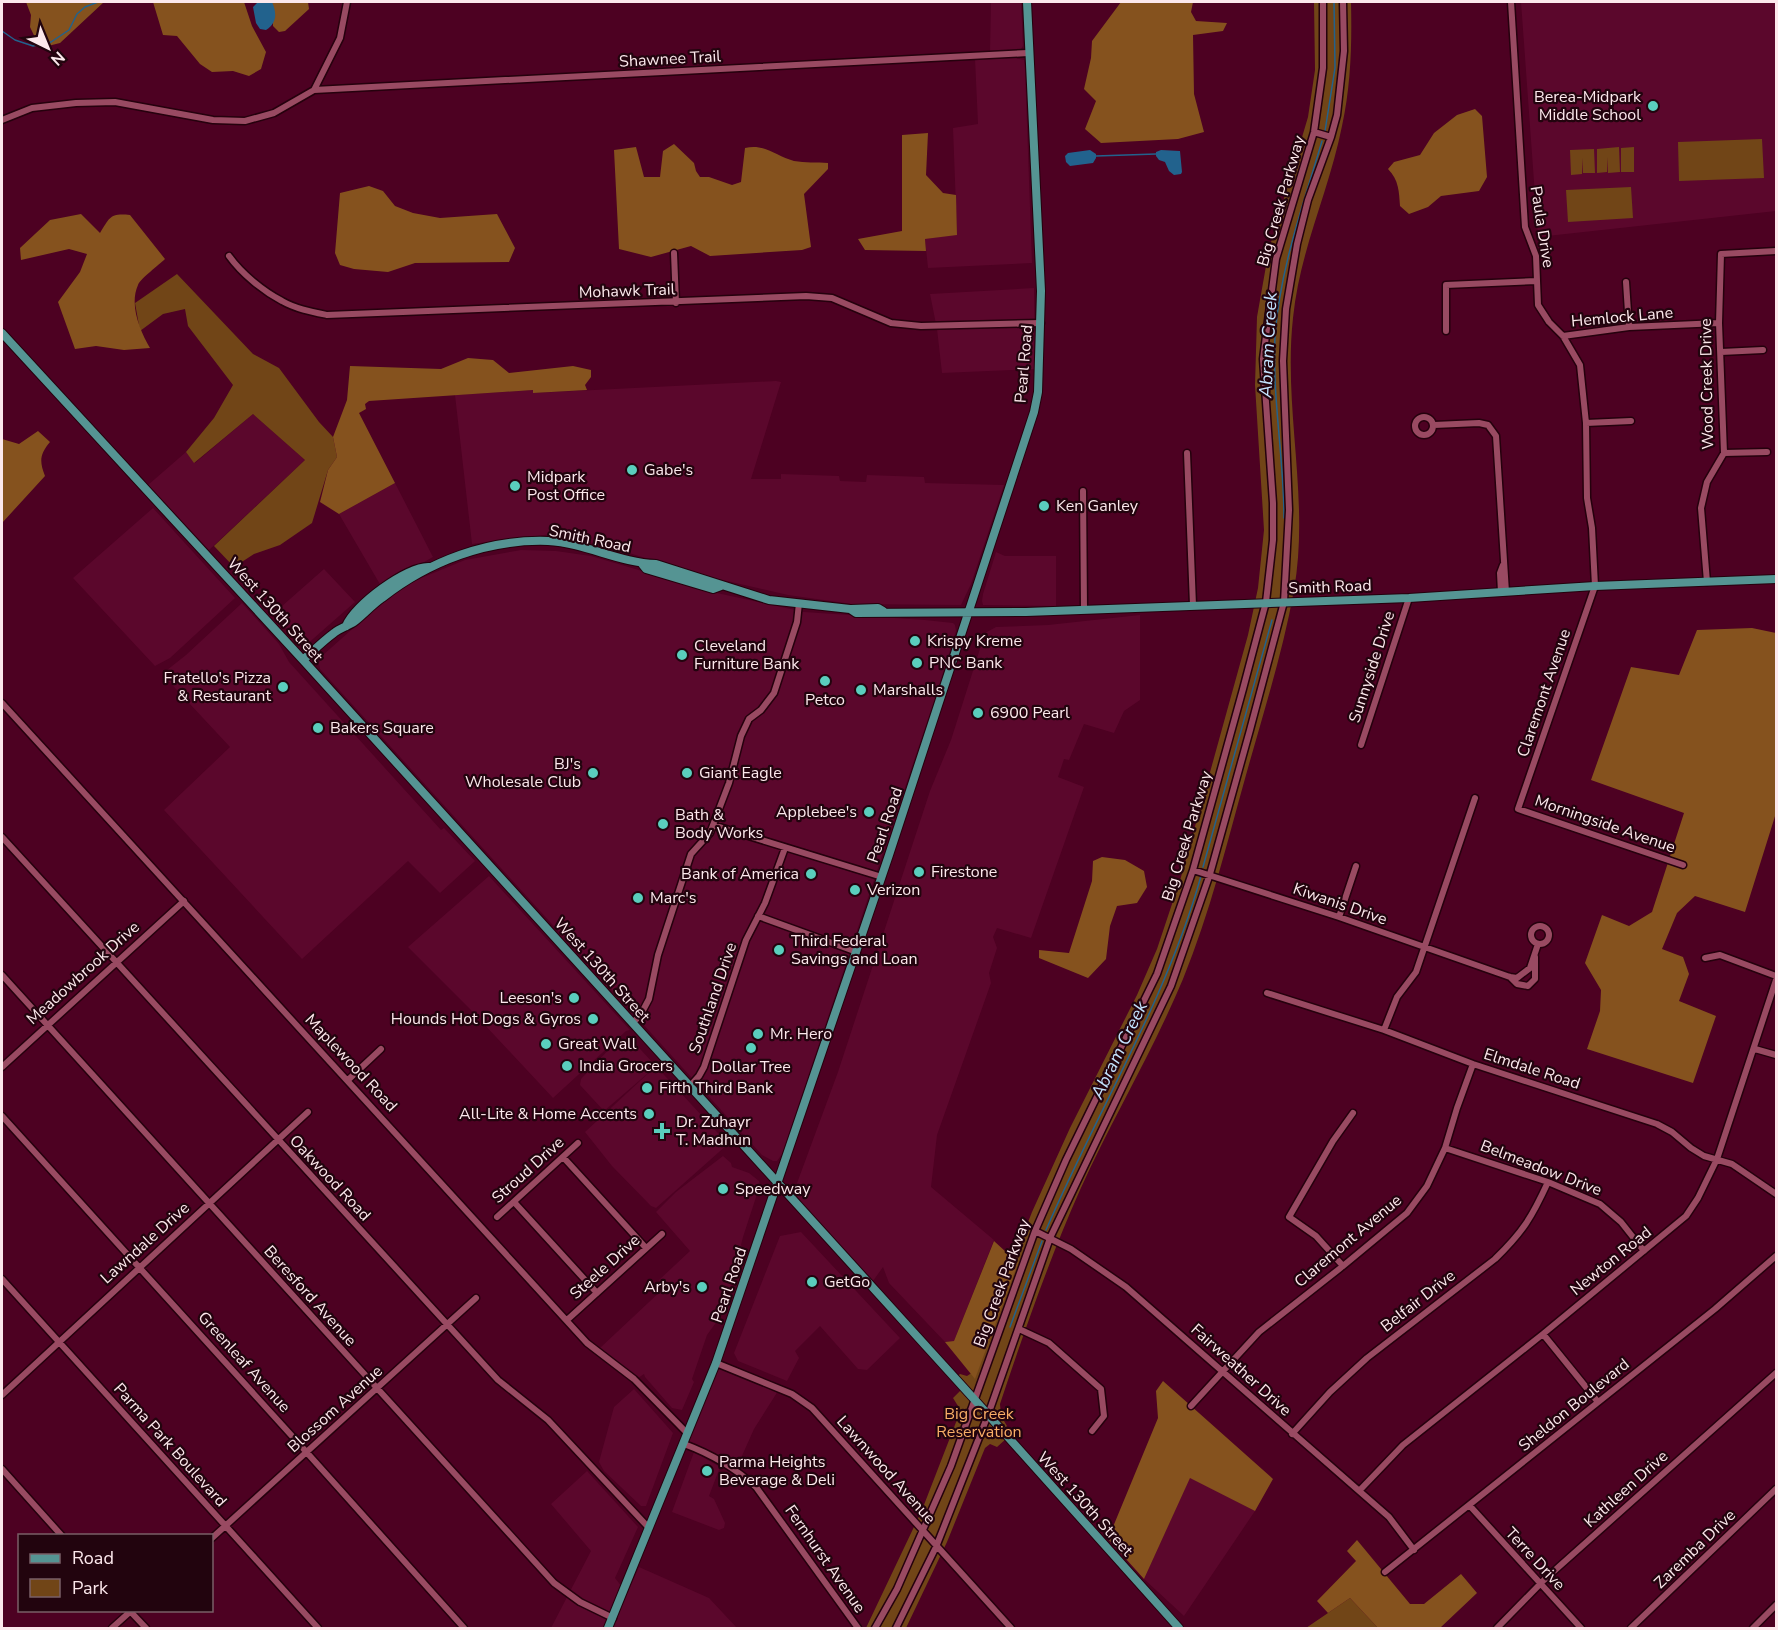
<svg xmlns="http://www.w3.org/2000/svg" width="1778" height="1630" viewBox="0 0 1778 1630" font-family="'Nunito Sans',sans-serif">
<rect width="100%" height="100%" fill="#4d0122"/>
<path fill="#5b072c" d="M991 2H1021L1023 46 1021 49 990 52Z
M1521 2H1776V211L1538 237Z
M1011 57 1024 60 1025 69 1032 263 928 268 925 239 957 234 953 128 978 124 975 59Z
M1034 288 1035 369 942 373 937 329 930 294Z
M776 381 781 382 751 479H781V474L839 476 840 481 866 482 867 475 924 477 925 483 1004 485 971 584 961 605 852 604 788 595 701 575 616 549 585 541 557 537 552 534 472 544 455 395 534 390V393Z
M253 414 305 460 209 550 148 485 186 452 195 463Z
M395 483 433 557 381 586 339 514Z
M153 508 235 598 170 658 155 666 73 578Z
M521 550 556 551 591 556 717 593 804 612 925 620 953 623 955 625 956 631 937 692 782 1154 777 1161H773L762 1155 320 669 319 663 323 655 385 600 414 581 465 560Z
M996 552 1005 556H1056V606L983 605 982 601 983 594Z
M324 569 355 602 305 646 300 643 273 614Z
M242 603 279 644 289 662 441 830 444 828 475 861 440 893 408 861 302 959 164 810 230 747 162 674 186 655Z
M1140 615V700L1124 711 1114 733 1084 724 1069 760 1064 759 1058 777 1084 787 1031 938 997 928 993 937 997 948 989 973 991 983 937 1135 931 1187 994 1240 954 1341 945 1342 889 1283 883 1267 873 1281 793 1194 838 1072 930 791 951 740 985 633 996 627 1048 625Z
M489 876 630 1030 626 1031 553 1098 469 1008 408 947Z
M629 1037 728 1144 656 1208 651 1206 612 1166 585 1132 654 1068 604 1111 580 1085 581 1079 614 1044Z
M723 1156 731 1163 732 1167 749 1173 759 1181 760 1185 743 1237 741 1245 743 1248 740 1262 720 1317 707 1335 692 1379 694 1382 682 1410 672 1408 645 1377 644 1374 638 1378 600 1348 664 1288 659 1280 690 1251 656 1212 676 1192Z
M801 1232 900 1338 867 1370 858 1369 820 1326 795 1351 799 1358 787 1381 738 1361 734 1353 780 1236Z
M718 1368 778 1391 754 1429 737 1467 706 1449 688 1442Z
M634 1389 673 1433 646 1506H641L604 1471 599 1462 614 1407Z
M694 1452 720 1467 709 1496 714 1499 725 1523 724 1528 719 1530 672 1512Z
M587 1471 638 1527 615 1578 622 1587 605 1628H551L591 1551 551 1504Z
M1190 1477 1255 1511 1184 1616 1144 1579Z
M639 1567 709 1598 737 1628H612Z"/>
<path fill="#714517" d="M1314 2H1351C1352 43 1351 85 1342 126 1329 192 1300 249 1293 318 1283 409 1310 499 1294 590 1283 652 1263 714 1246 775 1227 843 1210 913 1183 979 1153 1051 1112 1119 1080 1190 1049 1260 1024 1332 1000 1404L1001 1416 1007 1426 1001 1431 1007 1438 997 1447 990 1444 985 1448 947 1542 906 1628H866L922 1510 958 1417V1406L953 1398 962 1389 954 1379 960 1374 967 1376 973 1372 1002 1289 1032 1212 1070 1128 1137 995 1157 949 1181 877 1248 635 1258 588 1264 530 1255 385 1257 317 1269 249 1308 117 1315 70Z
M1762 139 1764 178 1679 181 1678 142Z
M1619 147 1620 172 1608 173 1607 157V172L1597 173V149Z
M1634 147V172H1621V148Z
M1594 149 1595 173H1583L1582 158V174L1571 175 1570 150Z
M1631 187 1633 218 1568 222 1566 190Z
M177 274 253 354 279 368 319 422 333 437 337 457 328 470 312 523 280 545 254 554 234 567 214 546 305 460 253 414 194 463 186 452 214 418 233 385 188 326 185 309 163 314 140 331 135 303Z
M1350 1598 1378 1628H1306Z"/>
<path fill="#85521e" d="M26 2H104L60 43 40 48 30 27 31 15Z
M153 2H244L252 26 266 52 261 69 249 76 233 71 212 72 200 64 177 36 163 35Z
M268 2H308L309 9 285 31 279 32 273 26V7Z
M1121 2H1193L1191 12 1196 21 1227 23 1223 31 1193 35 1194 94 1204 132 1178 139 1101 143 1085 129 1096 101 1084 89 1091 58 1092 41Z
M1475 109 1482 116 1487 177 1479 191 1441 196 1428 207 1409 214 1400 206C1399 192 1399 180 1388 169L1394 162 1420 155 1434 133 1457 115Z
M928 133 926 175 943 193 956 195 957 235 925 239 926 251 865 250 858 239 902 231V135Z
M674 144 694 163 696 171 700 177H709L732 185 741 182 745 148C764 143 776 156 794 161 805 163 817 162 828 163V169L804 194 811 247 802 250 710 256 691 246 651 257 619 249 614 150 636 147 644 177H660L663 151Z
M369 186 383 191 395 206 413 213 440 218 497 214 515 248 509 262 415 263 388 272 354 269 340 265 335 253 340 193Z
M81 214 100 233C110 217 110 213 130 215L165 259C159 265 141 278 138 285 129 305 140 331 150 348L124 350 96 346 75 349 58 302 80 272 87 254 69 249 21 260 20 248 50 220Z
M468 358 493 360 509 373 573 366 591 370V377L585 385 587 390 533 393V390L369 401 365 404 366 409 359 413 395 483 339 514 320 502 328 470 337 457 333 437 347 400 350 366 441 369Z
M38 431 50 442C40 454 39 461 45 476L2 523V439L19 444Z
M1752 628 1776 633V813L1745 912 1695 896 1677 913 1662 949 1683 957 1689 974 1679 1001 1716 1016 1693 1083 1587 1049 1600 1011 1601 990 1585 963 1602 915 1629 926 1652 912 1684 813 1591 780 1631 667 1679 675 1697 630Z
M1102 857 1125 860 1144 871 1147 887 1137 903 1117 906 1110 926 1106 959 1088 978 1039 958V950L1069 953 1092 881 1093 861Z
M994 1241 1018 1263 975 1379 945 1342 954 1341Z
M1163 1381 1273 1479 1255 1511 1190 1478 1144 1579 1108 1539 1158 1418 1156 1391Z
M1357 1540 1410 1604H1424L1461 1574 1477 1593 1440 1628H1378L1350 1598 1328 1613 1317 1601 1356 1561 1347 1551Z"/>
<path fill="#22628d" d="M258 2H272C277 13 277 23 266 30L260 29 256 23 253 7Z
M1090 150 1096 154V158L1093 163 1070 166 1066 162 1065 156 1068 153Z
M1161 150 1180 151 1182 172 1181 174 1174 175 1169 171 1165 162 1159 160 1156 156V152Z"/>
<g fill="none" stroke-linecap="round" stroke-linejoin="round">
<path stroke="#22628d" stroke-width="1.5" d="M2 31 15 40 33 46 51 42 69 30 77 14 85 7 98 2
M1325 131 1335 68 1334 2
M1096 156 1156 154
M1284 518C1284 458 1272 397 1275 336 1280 268 1303 206 1322 141
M1203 867 1272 620
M1046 1230C1097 1111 1166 1001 1201 876
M1010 1327 1042 1241"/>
<defs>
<path id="minor" d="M1511 2 1525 227 1536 256 1538 305 1549 322 1563 336 1580 365 1586 423 1587 498 1592 528 1595 586 1518 809 1683 865
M314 90 1028 53
M2 120 32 108 76 103 115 102 213 120 245 121 274 113 314 90 340 38 347 2
M1314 132 1331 137
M674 253 676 303
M229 256C242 274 263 291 282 301 296 309 312 312 327 315L806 296 832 298 891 323 921 326 1041 323
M1626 282 1629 327
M1446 331V285L1536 281
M1563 336 1629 327 1719 323
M1721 352 1763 350
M1415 426a9 9 0 1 1 18 0a9 9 0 1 1-18 0Z
M1586 423 1631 421
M1434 425 1479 423 1488 425 1496 436 1506 592
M1187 453 1193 605
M1724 453 1767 452
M1083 491 1084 608
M1707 582 1701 508 1707 482 1724 453 1719 323 1721 254 1776 251
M1501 592 1500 573 1503 565
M2 703 587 1343 634 1379 687 1433
M1361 745 1409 598
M713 825 882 877
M2 837 498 1380 548 1420 649 1528
M1193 870 1339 917 1510 977 1517 978 1530 968 1538 944
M758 916 857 952
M1339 917 1356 866
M1531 935a9 9 0 1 1 18 0a9 9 0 1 1-18 0Z
M1705 958 1720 955 1776 976
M2 975 554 1583 580 1602 613 1618
M1510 977 1517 984 1528 986 1535 979V957
M1267 993 1384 1030 1473 1064 1657 1124 1672 1132 1691 1148 1704 1156 1732 1164 1776 1194
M632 1023 640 1016 649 999 658 955 691 854 710 833 729 783 741 736 749 719 761 710 774 693 797 622 799 603
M1384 1030 1397 997 1416 972 1475 798
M1755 1049 1776 1055
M2 1067 184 901
M348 1080 381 1049
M690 1086 699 1076 704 1067 746 940 765 903 785 848
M2 1116 301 1446 464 1628
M1445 1148 1548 1182 1600 1204 1621 1222 1644 1251
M563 1157 646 1248
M514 1202 597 1293
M497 1217 578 1143
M1035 1231 1071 1249 1126 1287 1389 1517 1414 1550
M1343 1266 1316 1236 1289 1217 1333 1141 1353 1113
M2 1279 318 1628
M567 1320 662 1234
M1019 1329 1049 1343 1101 1389 1104 1416 1092 1431
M1543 1334 1598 1402
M716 1363 792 1394 812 1408 1011 1628
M2 1395 308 1112
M1191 1406 1259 1332 1343 1266 1407 1213 1427 1186 1445 1148 1457 1108 1473 1064
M1292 1434 1330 1392 1367 1358 1495 1259C1523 1232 1532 1217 1548 1182
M684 1444C711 1454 735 1468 756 1487L858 1628
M2 1469 62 1536
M1360 1490 1403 1445 1543 1334 1686 1216 1698 1198 1717 1159 1776 980
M1470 1506 1581 1628
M212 1538 476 1298
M1385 1572 1715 1309 1776 1256
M129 1610 146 1628
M112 1628 132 1610
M875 1628 897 1589 951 1466 1035 1231 1066 1160 1157 974 1193 870 1243 689 1266 602 1273 540V503L1263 359 1276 259 1314 132 1323 68V2
M896 1628 936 1547 988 1415 1050 1238 1171 986 1210 874 1250 730 1284 602 1289 510 1283 361 1286 309 1297 244 1308 200 1331 137 1337 115 1344 51 1343 2
M1497 1628 1544 1580 1776 1373
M1631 1628 1776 1489
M1753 1628 1776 1605"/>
<path id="major" d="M2 333 303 660 974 1399 1179 1628
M642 564 646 569 713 589 721 586
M851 609 878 608 883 611
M346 626C354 605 407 566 429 567
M303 660C313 651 323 641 334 633 340 628 348 626 354 622 364 614 372 605 382 598 429 561 488 539 548 541 585 543 620 563 656 564L769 600 850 609 856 613 1026 612 1409 598 1595 586 1776 579
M608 1628 716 1363 889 855 1034 412 1038 392 1041 291 1027 2"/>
</defs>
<use href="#minor" stroke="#25010d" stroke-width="9"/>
<use href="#major" stroke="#25010d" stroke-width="10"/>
<use href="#minor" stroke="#994a62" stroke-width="6"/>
<use href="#major" stroke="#559493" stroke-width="8"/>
</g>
<g fill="#5acebd" stroke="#22040e" stroke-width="2">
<circle cx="1653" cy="106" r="6"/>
<circle cx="632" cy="470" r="6"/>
<circle cx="515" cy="486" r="6"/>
<circle cx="1044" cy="506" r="6"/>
<circle cx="915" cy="641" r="6"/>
<circle cx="682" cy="655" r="6"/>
<circle cx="917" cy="663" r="6"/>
<circle cx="825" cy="681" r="6"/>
<circle cx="283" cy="687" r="6"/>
<circle cx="861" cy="690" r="6"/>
<circle cx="978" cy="713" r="6"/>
<circle cx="318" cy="728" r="6"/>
<circle cx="593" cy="773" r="6"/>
<circle cx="687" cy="773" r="6"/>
<circle cx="869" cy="812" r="6"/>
<circle cx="663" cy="824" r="6"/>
<circle cx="919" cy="872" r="6"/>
<circle cx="811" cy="874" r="6"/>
<circle cx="855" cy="890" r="6"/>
<circle cx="638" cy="898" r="6"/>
<circle cx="779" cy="950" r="6"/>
<circle cx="574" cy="998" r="6"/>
<circle cx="593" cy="1019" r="6"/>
<circle cx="758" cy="1034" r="6"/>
<circle cx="546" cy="1044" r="6"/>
<circle cx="751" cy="1048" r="6"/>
<circle cx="567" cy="1066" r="6"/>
<circle cx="647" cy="1088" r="6"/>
<circle cx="649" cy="1114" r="6"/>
<path d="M659 1122h6v6h6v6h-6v6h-6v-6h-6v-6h6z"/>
<circle cx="723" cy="1189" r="6"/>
<circle cx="812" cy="1282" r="6"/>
<circle cx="702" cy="1287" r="6"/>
<circle cx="707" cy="1471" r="6"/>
</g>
<g text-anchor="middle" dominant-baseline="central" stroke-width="4.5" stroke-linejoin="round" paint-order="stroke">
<g font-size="16" fill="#fce8ec" stroke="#22040e">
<text transform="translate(670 59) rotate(-3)">Shawnee Trail</text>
<text transform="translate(1281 201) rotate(-74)">Big Creek Parkway</text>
<text transform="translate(1542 227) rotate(81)">Paula Drive</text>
<text transform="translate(627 291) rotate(-2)">Mohawk Trail</text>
<text transform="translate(1622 317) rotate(-5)">Hemlock Lane</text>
<text transform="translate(1024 364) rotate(-85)">Pearl Road</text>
<text transform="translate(1707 384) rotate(-91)">Wood Creek Drive</text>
<text transform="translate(590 539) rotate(12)">Smith Road</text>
<text transform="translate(1330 587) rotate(-2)">Smith Road</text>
<text transform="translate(275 610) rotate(48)">West 130th Street</text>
<text transform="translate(1372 667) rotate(-72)">Sunnyside Drive</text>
<text transform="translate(1544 693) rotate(-71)">Claremont Avenue</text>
<text transform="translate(1605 824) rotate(19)">Morningside Avenue</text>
<text transform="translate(885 825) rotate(-71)">Pearl Road</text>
<text transform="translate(1187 836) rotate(-73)">Big Creek Parkway</text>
<text transform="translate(1340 904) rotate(19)">Kiwanis Drive</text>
<text transform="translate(602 970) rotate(48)">West 130th Street</text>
<text transform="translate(83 973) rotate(-42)">Meadowbrook Drive</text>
<text transform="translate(713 998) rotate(-71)">Southland Drive</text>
<text transform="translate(351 1063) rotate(47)">Maplewood Road</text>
<text transform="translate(1532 1069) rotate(18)">Elmdale Road</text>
<text transform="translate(1541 1168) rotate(21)">Belmeadow Drive</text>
<text transform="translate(528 1170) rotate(-42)">Stroud Drive</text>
<text transform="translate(330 1178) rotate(47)">Oakwood Road</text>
<text transform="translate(1348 1241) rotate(-40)">Claremont Avenue</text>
<text transform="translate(145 1243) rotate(-42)">Lawndale Drive</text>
<text transform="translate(1611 1261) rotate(-39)">Newton Road</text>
<text transform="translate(605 1267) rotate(-42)">Steele Drive</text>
<text transform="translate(1002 1283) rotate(-70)">Big Creek Parkway</text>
<text transform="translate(729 1285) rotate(-71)">Pearl Road</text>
<text transform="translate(310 1296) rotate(48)">Beresford Avenue</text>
<text transform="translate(1418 1301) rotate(-38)">Belfair Drive</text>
<text transform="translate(244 1362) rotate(48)">Greenleaf Avenue</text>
<text transform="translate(1241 1370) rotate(42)">Fairweather Drive</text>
<text transform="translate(1574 1405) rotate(-39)">Sheldon Boulevard</text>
<text transform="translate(335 1409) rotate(-42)">Blossom Avenue</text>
<text transform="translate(170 1445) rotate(48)">Parma Park Boulevard</text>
<text transform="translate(886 1470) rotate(48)">Lawnwood Avenue</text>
<text transform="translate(1626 1489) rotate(-42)">Kathleen Drive</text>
<text transform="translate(1085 1504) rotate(48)">West 130th Street</text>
<text transform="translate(1695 1549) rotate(-44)">Zaremba Drive</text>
<text transform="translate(825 1559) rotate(55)">Fernhurst Avenue</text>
<text transform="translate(1535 1559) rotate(47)">Terre Drive</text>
</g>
<g font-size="16" fill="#fce8ec" stroke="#22040e" text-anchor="start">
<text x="1641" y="97" text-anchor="end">Berea-Midpark<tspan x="1641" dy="18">Middle School</tspan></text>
<text x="644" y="470">Gabe's</text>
<text x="527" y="477">Midpark<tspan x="527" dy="18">Post Office</tspan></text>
<text x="1056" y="506">Ken Ganley</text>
<text x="927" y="641">Krispy Kreme</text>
<text x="694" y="646">Cleveland<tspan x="694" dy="18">Furniture Bank</tspan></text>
<text x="929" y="663">PNC Bank</text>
<text x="271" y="678" text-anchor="end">Fratello's Pizza<tspan x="271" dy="18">&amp; Restaurant</tspan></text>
<text x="873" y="690">Marshalls</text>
<text x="825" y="700" text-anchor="middle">Petco</text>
<text x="990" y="713">6900 Pearl</text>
<text x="330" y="728">Bakers Square</text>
<text x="581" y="764" text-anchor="end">BJ's<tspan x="581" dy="18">Wholesale Club</tspan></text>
<text x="699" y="773">Giant Eagle</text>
<text x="857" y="812" text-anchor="end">Applebee's</text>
<text x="675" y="815">Bath &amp;<tspan x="675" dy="18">Body Works</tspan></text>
<text x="931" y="872">Firestone</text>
<text x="799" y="874" text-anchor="end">Bank of America</text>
<text x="867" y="890">Verizon</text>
<text x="650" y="898">Marc's</text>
<text x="791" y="941">Third Federal<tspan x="791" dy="18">Savings and Loan</tspan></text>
<text x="562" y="998" text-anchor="end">Leeson's</text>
<text x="581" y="1019" text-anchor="end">Hounds Hot Dogs &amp; Gyros</text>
<text x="770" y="1034">Mr. Hero</text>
<text x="558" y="1044">Great Wall</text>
<text x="579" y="1066">India Grocers</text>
<text x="751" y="1067" text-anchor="middle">Dollar Tree</text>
<text x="659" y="1088">Fifth Third Bank</text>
<text x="637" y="1114" text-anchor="end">All-Lite &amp; Home Accents</text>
<text x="676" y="1122">Dr. Zuhayr<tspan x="676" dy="18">T. Madhun</tspan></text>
<text x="735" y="1189">Speedway</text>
<text x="824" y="1282">GetGo</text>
<text x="690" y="1287" text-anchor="end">Arby's</text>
<text x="719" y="1462">Parma Heights<tspan x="719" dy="18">Beverage &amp; Deli</tspan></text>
</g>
<g font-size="16" fill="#f9ae67" stroke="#22040e">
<text x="979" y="1414">Big Creek<tspan x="979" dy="18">Reservation</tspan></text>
</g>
<g font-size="18" font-style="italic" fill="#c4e4ff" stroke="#22040e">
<text transform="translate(1268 345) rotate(-87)">Abram Creek</text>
<text transform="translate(1119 1050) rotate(-64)">Abram Creek</text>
</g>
</g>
<rect width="1778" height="1630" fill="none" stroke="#fce8ec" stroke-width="6"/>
<rect x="18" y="1534" width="195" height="78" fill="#22040e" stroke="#795f67" stroke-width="1.5"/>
<rect x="30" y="1554" width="30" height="9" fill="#559493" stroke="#795f67" stroke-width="1.5"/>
<text x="72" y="1564" font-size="18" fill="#fce8ec">Road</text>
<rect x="30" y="1579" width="30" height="18" fill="#714517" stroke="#795f67" stroke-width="1.5"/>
<text x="72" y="1594" font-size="18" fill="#fce8ec">Park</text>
<g transform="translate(48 48) rotate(137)" stroke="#22040e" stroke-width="4.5" paint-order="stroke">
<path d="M0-4.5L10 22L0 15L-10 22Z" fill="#fce8ec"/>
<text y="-9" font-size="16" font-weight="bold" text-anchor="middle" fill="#fce8ec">N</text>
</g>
</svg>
